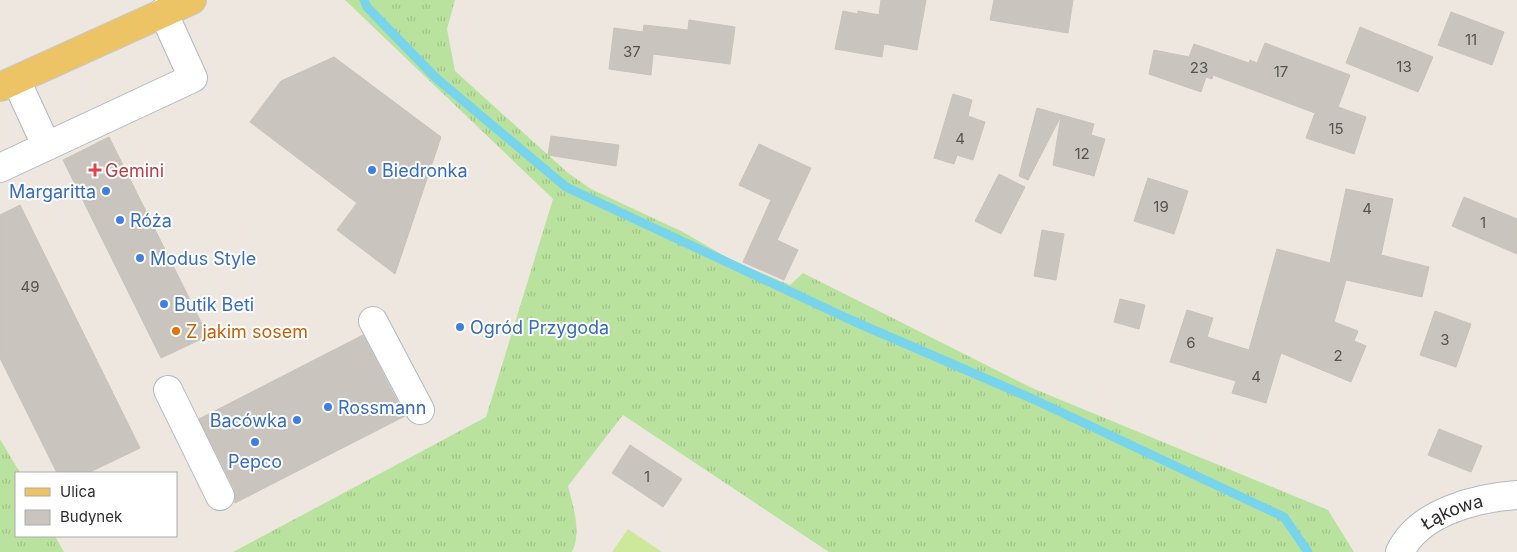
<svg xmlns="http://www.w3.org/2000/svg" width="1517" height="552" viewBox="0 0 1517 552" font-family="Inter,sans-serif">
<defs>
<pattern id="grass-tufts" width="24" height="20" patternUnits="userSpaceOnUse" patternTransform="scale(1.25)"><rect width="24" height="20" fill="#bae29f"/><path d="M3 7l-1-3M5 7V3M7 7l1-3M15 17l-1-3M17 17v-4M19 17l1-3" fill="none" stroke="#a0c289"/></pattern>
</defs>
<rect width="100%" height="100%" fill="#ede7e0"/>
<path fill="url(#grass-tufts)" d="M345 0H455L447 29 455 71 568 173 591 189 683 232 733 261 790 285 803 273 1032 388 1328 510 1354 552H829L623 415 568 486C573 506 582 532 572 552H233L486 417 553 199Z
M0 439 20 473H16V536H55L64 552H0Z"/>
<path fill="#cde89b" d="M628 529 662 552H612Z"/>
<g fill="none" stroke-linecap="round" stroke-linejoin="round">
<path stroke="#77d4eb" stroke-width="9" d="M364 0 367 7 436 78 566 187 853 321 1033 399 1284 517 1308 552"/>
</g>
<path fill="#c9c5be" stroke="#c9c2b9" d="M881 0H926L917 50 884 44 882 57 835 49 843 11 858 14V11L879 15Z
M994 0H1073L1068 33 990 20Z
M1451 12 1504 32 1492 65 1438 45Z
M689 20 735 27 730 64 653 54 651 75 609 69 614 28 643 32 644 25 688 30Z
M1360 27 1433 57 1418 92 1346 63Z
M1265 43 1350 75 1338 107 1366 117 1354 154 1306 138 1315 113 1213 75 1212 79 1206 77 1201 92 1149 74 1154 50 1189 57 1194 44 1249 63 1250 60 1257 63Z
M334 57 441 137 395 274 337 230 357 203 250 122 281 81Z
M953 94 972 100 968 116 985 122 973 160 957 155 954 164 934 158Z
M1037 108 1094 124 1091 135 1105 139 1094 176 1053 165 1061 116 1028 180 1019 176Z
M551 136 619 145 616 166 548 155Z
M109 137 208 336 161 358 63 160Z
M759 144 811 168 777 240 798 250 784 280 743 262 771 200 739 185Z
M999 174 1025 187 1001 234 975 221Z
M1148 178 1188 191 1174 234 1134 221Z
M1346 189 1393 199 1381 255 1429 267 1422 297 1346 280 1334 322 1358 331 1354 341 1366 346 1351 382 1281 353 1266 403 1232 393 1236 381 1170 362 1187 310 1213 318 1207 337 1249 350 1277 249 1330 263Z
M1464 197 1517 219V254L1452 226Z
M20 205 140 448 88 473H57L0 358V215Z
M1042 230 1064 234 1056 280 1034 276Z
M1120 299 1145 305 1139 329 1114 322Z
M1435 311 1471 324 1456 367 1420 355Z
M363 335 405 416 235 503 234 489 199 419Z
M1439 429 1482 446 1471 472 1428 455Z
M630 445 682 479 663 507 612 473Z"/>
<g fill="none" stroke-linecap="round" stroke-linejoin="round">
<defs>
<g id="minor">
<path d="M16 80 46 145"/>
<path d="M0 168 193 78 163 12"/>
<path d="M373 321 420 410"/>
<path d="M168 390 220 496"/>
<path id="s1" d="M1400 552C1419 512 1476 498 1517 495"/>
</g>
<path id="major" d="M0 87 192 0"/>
</defs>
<use href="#minor" stroke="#b3b7bf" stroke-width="30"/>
<use href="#major" stroke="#c8c8c8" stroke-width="30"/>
<use href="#minor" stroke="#fff" stroke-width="28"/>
<use href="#major" stroke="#ecc466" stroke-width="28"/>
</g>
<path fill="#e0444e" stroke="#fff" stroke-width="2" d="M92.5 162.5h5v5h5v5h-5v5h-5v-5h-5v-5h5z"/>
<g fill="#3f7fe0" stroke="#fff" stroke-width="2">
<circle cx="372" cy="170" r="5"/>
<circle cx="106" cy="191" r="5"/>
<circle cx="120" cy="220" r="5"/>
<circle cx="140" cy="258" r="5"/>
<circle cx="164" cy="304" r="5"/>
<circle cx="460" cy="327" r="5"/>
<circle cx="328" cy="407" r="5"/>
<circle cx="297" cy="420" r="5"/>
<circle cx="255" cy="442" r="5"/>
</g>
<circle fill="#e8710a" stroke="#fff" stroke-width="2" cx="176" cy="331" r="5"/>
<g text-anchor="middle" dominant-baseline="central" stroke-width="4" stroke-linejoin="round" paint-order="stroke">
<g font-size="15" fill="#545351">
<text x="1471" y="39">11</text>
<text x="632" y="51">37</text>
<text x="1404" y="66">13</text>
<text x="1199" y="67">23</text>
<text x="1281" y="71">17</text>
<text x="1336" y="128">15</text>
<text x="960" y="138">4</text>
<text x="1082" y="153">12</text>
<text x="1161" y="206">19</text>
<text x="1367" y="208">4</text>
<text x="1483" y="222">1</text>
<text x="30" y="286">49</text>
<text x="1445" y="339">3</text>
<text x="1191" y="342">6</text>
<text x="1338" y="355">2</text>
<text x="1256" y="376">4</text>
<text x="647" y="476">1</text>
</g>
<g font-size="18" fill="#be3a42" stroke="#fff" text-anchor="start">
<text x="105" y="170">Gemini</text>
</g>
<g font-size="18" fill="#366cbe" stroke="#fff" text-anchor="start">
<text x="382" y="170">Biedronka</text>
<text x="96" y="191" text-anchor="end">Margaritta</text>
<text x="130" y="220">Róża</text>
<text x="150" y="258">Modus Style</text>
<text x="174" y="304">Butik Beti</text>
<text x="470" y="327">Ogród Przygoda</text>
<text x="338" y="407">Rossmann</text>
<text x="287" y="420" text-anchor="end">Bacówka</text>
<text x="255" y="461" text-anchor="middle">Pepco</text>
</g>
<g font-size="18" fill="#c56008" stroke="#fff" text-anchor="start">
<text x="186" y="331">Z jakim sosem</text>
</g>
<g font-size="18" fill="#2d2d2d" stroke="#fff">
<text stroke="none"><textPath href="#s1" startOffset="68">Łąkowa</textPath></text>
</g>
</g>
<rect x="15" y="472" width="162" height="65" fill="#ffffff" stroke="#ababab"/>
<rect x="25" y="488" width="25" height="8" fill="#ecc466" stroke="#ababab"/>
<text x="60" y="497" font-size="15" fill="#2d2d2d">Ulica</text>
<rect x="25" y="510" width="25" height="15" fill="#c9c5be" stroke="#ababab"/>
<text x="60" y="522" font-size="15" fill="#2d2d2d">Budynek</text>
</svg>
